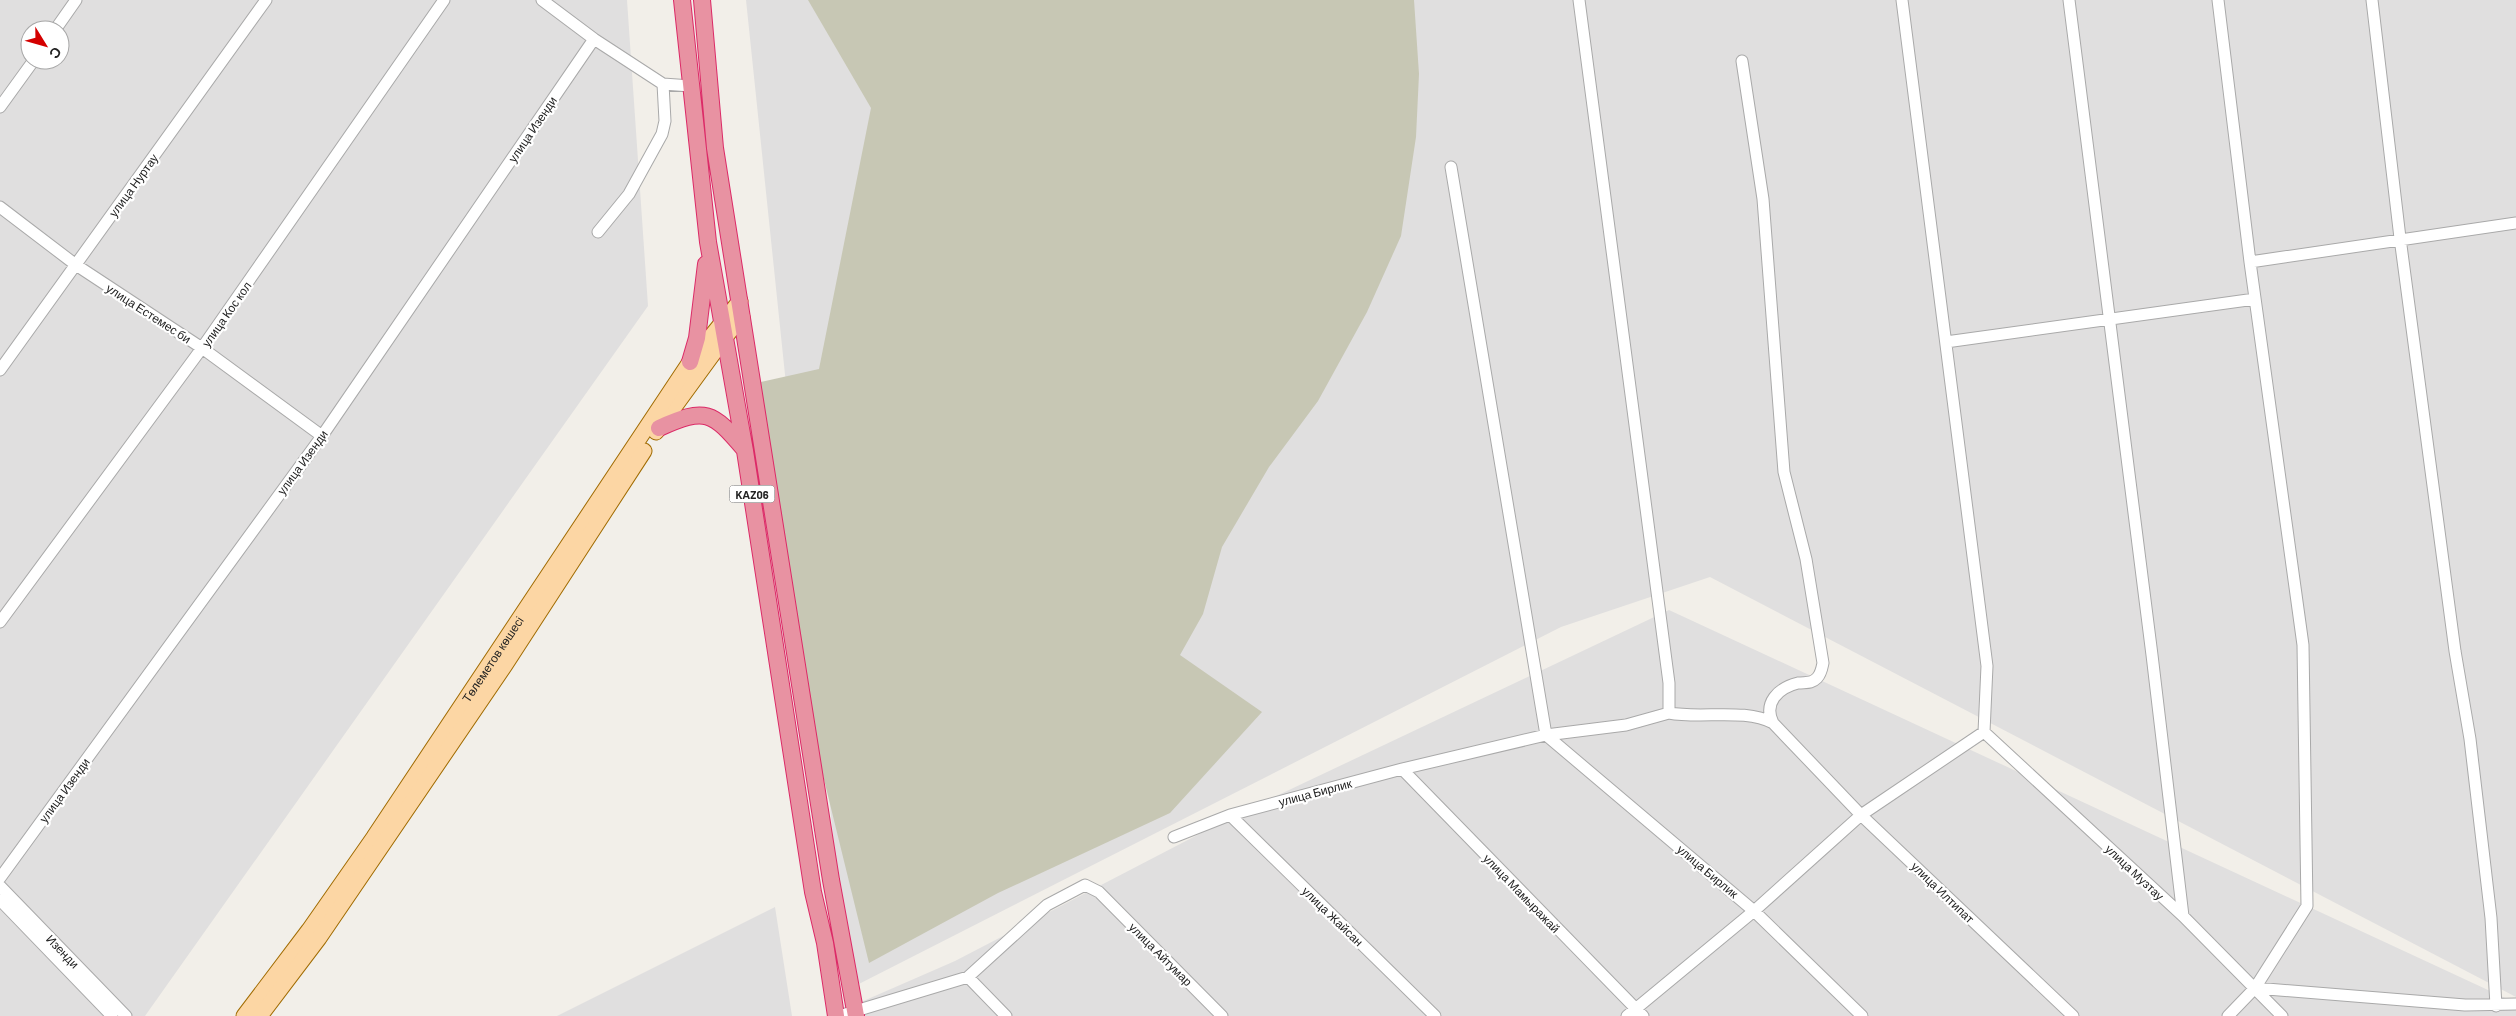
<svg xmlns="http://www.w3.org/2000/svg" width="2516" height="1016" viewBox="0 0 2516 1016" font-family="Barlow,sans-serif">
<rect width="100%" height="100%" fill="#f2efe9"/>
<path fill="#e0dfdf" fill-rule="evenodd" d="M0 0H627L648 306 145 1016H0ZM30 30H60V60H30Z
M746 0H2516V997L1710 577 1561 627 849 989Z
M1669 610 2516 1003V1016H829L955 961 1232 817Z
M775 907 792 1016H557Z"/>
<path fill="#c7c7b4" d="M808 0H1414L1419 74 1416 137 1401 236 1367 312 1318 401 1269 467 1222 547 1203 614 1180 655 1262 712 1170 813 998 893 869 963 804 698 752 384 819 369 871 108Z"/>
<g fill="none" stroke-linecap="round" stroke-linejoin="round">
<defs>
<path id="minor" d="M542 0 594 39 663 84 691 86
M1579 0 1669 683V713C1702 719 1745 708 1773 723L1861 815 2073 1016
M1902 0 1987 666 1984 732
M2069 0 2152 655 2183 916
M2218 0 2250 262 2303 645 2307 906 2255 988 2228 1016
M2372 0 2400 238 2455 651 2470 739 2491 918 2496 1006
M55 30 76 0
M1742 61 1763 199 1784 472 1806 559 1823 663C1822 668 1821 674 1817 678 1811 684 1806 682 1798 683 1778 688 1763 703 1773 723
M0 107 34 60
M1451 167 1546 735 1754 911 1862 1016
M0 207 76 265 202 348 322 436
M598 232 629 194 662 134 665 121 663 84
M2250 262 2516 223
M1946 342 2255 299
M0 370 266 0
M0 622 202 348 444 0
M1984 732 2183 916 2282 1016
M1402 769 1643 1016
M1230 815 1435 1016
M1174 837 1230 815 1402 769 1546 735 1626 725 1669 713
M0 878 322 436 594 39
M0 886 126 1016
M0 900 112 1016
M968 977 1047 905 1085 885 1099 892 1222 1016
M2255 988 2465 1005 2516 1004
M839 1016 968 977 1006 1016
M1627 1016 1754 911 1861 815 1984 732"/>
<g id="major">
<path d="M656 432 726 336 742 317"/>
<path id="s1" d="M244 1016 309 930 374 837 690 362 740 301"/>
<path d="M260 1016 319 938 505 665 644 451"/>
</g>
<path id="highway" d="M682 0 708 242 745 451 813 892 825 943 836 1016
M702 0 715 148 831 880 856 1016
M690 362 697 338 706 264
M659 428C706 407 712 411 745 450"/>
</defs>
<use href="#minor" stroke="#a9a9a9" stroke-width="13"/>
<use href="#major" stroke="#a06b00" stroke-width="17"/>
<use href="#highway" stroke="#dc2a67" stroke-width="18"/>
<use href="#minor" stroke="#fff" stroke-width="11"/>
<use href="#major" stroke="#fcd6a4" stroke-width="15"/>
<use href="#highway" stroke="#e892a2" stroke-width="16"/>
</g>
<g text-anchor="middle" dominant-baseline="central" stroke-width="4.5" stroke-linejoin="round" paint-order="stroke">
<rect fill="#fff" stroke="#646464" stroke-width="1" x="729.5" y="485.5" width="45" height="17" rx="4"/>
<g font-size="11" font-weight="bold" fill="#222">
<text x="752" y="494">KАZ06</text>
</g>
<g font-size="12" fill="#222" stroke="#fff">
<text transform="translate(532 129) rotate(-56)">улица Изенди</text>
<text transform="translate(133 185) rotate(-54)">улица Нуртау</text>
<text transform="translate(149 313) rotate(33)">улица Естемес би</text>
<text transform="translate(226 314) rotate(-55)">улица Кос кол</text>
<text transform="translate(302 462) rotate(-54)">улица Изенди</text>
<text stroke="none"><textPath href="#s1" startOffset="435">Төлеметов көшесі</textPath></text>
<text transform="translate(64 790) rotate(-54)">улица Изенди</text>
<text transform="translate(1315 792) rotate(-15)">улица Бирлик</text>
<text transform="translate(1708 871) rotate(40)">улица Бирлик</text>
<text transform="translate(2135 872) rotate(43)">улица Музтау</text>
<text transform="translate(1943 892) rotate(44)">улица Илтипат</text>
<text transform="translate(1522 893) rotate(46)">улица Мамыражай</text>
<text transform="translate(1333 916) rotate(44)">улица Жайсан</text>
<text transform="translate(63 951) rotate(46)">Изенди</text>
<text transform="translate(1161 954) rotate(45)">улица Айтумар</text>
</g>
</g>
<g transform="translate(45 45) rotate(127)"><circle r="24" fill="#ffffff" stroke="#a7a7a7"/>
<path d="M0-4L9 19L0 12L-9 19Z" fill="#d40000"/>
<text y="-8" font-size="14" font-weight="bold" text-anchor="middle" fill="#222222">С</text>
</g>
</svg>
